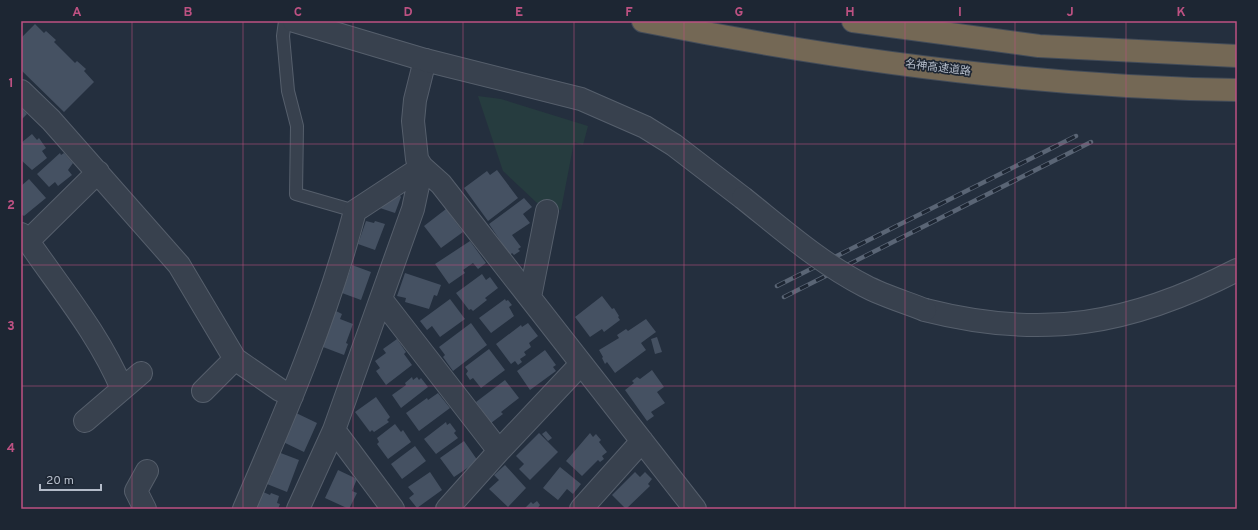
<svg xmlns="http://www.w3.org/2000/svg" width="1258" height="530" viewBox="0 0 1258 530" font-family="Overpass,'Noto Sans JP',sans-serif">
<rect width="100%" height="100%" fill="#242f3e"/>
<path fill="#263c3f" d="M478 96 501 99 588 126 583 145 574 142 561 210 537 203 503 171Z"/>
<path fill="#455162" d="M35 24 44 33 46 31 56 40 54 42 75 63 77 61 86 69 84 71 94 82 64 112 21 70V38Z
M21 107 27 114 21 120Z
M32 134 37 140 39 138 46 148 42 151 47 158 32 170 21 160V143Z
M60 153 61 155 64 153 73 163 68 170 72 175 58 186 55 182 49 187 37 174Z
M497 170 518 198 488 221 464 188 487 171 490 175Z
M29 179 46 198 24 216 21 214V186Z
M398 193 401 197 395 213 377 207Z
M524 198 532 207 523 214 530 223 512 235 521 247 518 249 520 251 514 255 512 253 510 255 489 224Z
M446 209 463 232 441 248 424 226Z
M366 221 374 223 375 221 385 224 375 250 358 244Z
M470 241 486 263 478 269 473 263 463 270 465 273 449 284 435 264Z
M352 265 371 272 361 300 342 293Z
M405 273 441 285 437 296 434 295 429 309 405 302 406 298 397 296Z
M482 274 486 280 490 277 498 288 485 298 487 300 473 311 471 309 469 310 456 293Z
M602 296 612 309 614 308 619 316 618 317 620 320 604 332 602 329 590 337 575 317Z
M450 299 465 319 440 337 432 326 427 330 420 321Z
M505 299 506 301 508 300 512 305 509 307 514 316 491 333 479 318Z
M336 311 342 314 340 319 353 324 346 343 348 344 344 355 323 347Z
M646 319 656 332 641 343 646 350 615 373 607 362 605 364 602 358 603 357 599 350 619 338 617 335 626 329 628 331Z
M471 323 487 345 453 371 443 357 445 355 439 347Z
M528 323 538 336 529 343 531 347 524 352 526 355 520 359 522 362 518 365 515 361 511 364 496 344 521 325 522 327Z
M657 337 662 352 655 354 651 339Z
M397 339 406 352 404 354 412 365 386 385 376 371 380 368 375 361 386 353 383 349Z
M489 349 505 370 481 388 473 378 470 380 466 374 468 371 465 367Z
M545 350 556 365 553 367 556 371 530 390 517 371Z
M652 370 664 387 657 392 665 403 651 412 654 416 647 421 625 390 634 383 632 381 637 377 640 379Z
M412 377 413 380 417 377 419 380 421 378 428 387 401 408 392 395 406 385 405 383Z
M505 380 519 398 501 412 503 414 491 423 476 402Z
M438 393 450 408 419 431 406 413 427 398 428 400Z
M376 397 390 417 387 420 389 422 374 432 372 430 370 432 355 412Z
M294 412 317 423 304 452 281 441Z
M446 422 447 425 450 423 456 431 454 433 458 438 436 454 424 439Z
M395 424 401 432 403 430 411 442 388 459 377 444 379 442 377 438Z
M546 431 552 438 548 441 542 434Z
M539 433 558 452 530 480 519 469 524 464 516 456Z
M590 433 593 437 596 434 601 440 599 442 607 452 602 456 604 459 600 462 598 460 582 476 566 461Z
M464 441 478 461 454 477 440 458Z
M415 446 426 461 402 479 391 464Z
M278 452 299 460 287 492 267 484 272 474 269 473Z
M505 465 526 488 508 507 489 489 499 480 494 475Z
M560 467 581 484 573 494 567 489 558 500 543 488Z
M338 470 357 479 352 491 357 493 349 509 325 498Z
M430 472 442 490 417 508 409 498 414 494 408 487Z
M635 472 640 477 645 472 652 479 648 484 650 486 626 509 612 495Z
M261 491 270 495 271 493 279 496 277 503 280 504 278 509H254Z
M537 501 540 505 537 509H524L531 502 533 504Z"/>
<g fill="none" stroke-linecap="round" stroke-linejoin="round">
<defs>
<path id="service" d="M285 21 283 36 288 91 297 126 296 194 355 211"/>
<path id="minor" d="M21 91 51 120 179 265 235 359 280 390 292 396
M21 234 28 241C61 289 100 336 122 389
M28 241 98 172
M530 297 547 211
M381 299 499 451
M203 391 235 359
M85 421 141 373
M334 430 393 509
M145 509 136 491 147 471
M244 509C286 412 328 314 355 211L422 167 441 184 695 509
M298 509 334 430 413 209 422 167 417 159 413 121 415 100 425 60
M447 509 499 451 581 364
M581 509 642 441"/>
<path id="tertiary" d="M294 21 425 60 581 99 645 127 674 145 743 198
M925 310C1043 340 1130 325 1237 270"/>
<path id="motorway" d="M643 21C838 60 1037 87 1237 90
M853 21 1039 46 1237 56"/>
</defs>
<use href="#service" stroke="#565f6c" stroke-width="14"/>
<use href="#minor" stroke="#565f6c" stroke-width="24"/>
<use href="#tertiary" stroke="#565f6c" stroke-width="24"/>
<use href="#motorway" stroke="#434c59" stroke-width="24"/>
<use href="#service" stroke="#38414e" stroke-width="12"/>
<use href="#minor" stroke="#38414e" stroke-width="22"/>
<use href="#tertiary" stroke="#38414e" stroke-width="22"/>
<use href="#motorway" stroke="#746855" stroke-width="22"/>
<defs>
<path id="rail" d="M777 286 1076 136
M784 297 1091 142"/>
</defs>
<use href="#rail" stroke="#5a6575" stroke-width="4.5"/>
<use href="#rail" stroke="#1d2633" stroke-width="3" stroke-dasharray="9" stroke-linecap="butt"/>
<defs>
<path id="tertiary-bridge" d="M743 198C782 229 820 263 865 286 884 296 905 302 925 310"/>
</defs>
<use href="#tertiary-bridge" stroke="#565f6c" stroke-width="24" stroke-linecap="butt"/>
<use href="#tertiary-bridge" stroke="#38414e" stroke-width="22"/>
</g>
<path fill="none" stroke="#bd5182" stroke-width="1" stroke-opacity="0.55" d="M132 21V509M243 21V509M353 21V509M463 21V509M574 21V509M684 21V509M795 21V509M905 21V509M1015 21V509M1126 21V509M21 144H1237M21 265H1237M21 386H1237"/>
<g text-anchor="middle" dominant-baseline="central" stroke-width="3.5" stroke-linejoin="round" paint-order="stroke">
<g font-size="11" fill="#b4bcc9" stroke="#1d2633">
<text transform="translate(938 68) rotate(7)">名神高速道路</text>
</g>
</g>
<rect width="1258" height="530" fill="none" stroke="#1d2633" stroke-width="44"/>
<path d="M40 484v6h61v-6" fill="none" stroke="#b4bcc9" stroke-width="2"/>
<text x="46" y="484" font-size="12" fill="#b4bcc9" stroke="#1d2633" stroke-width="3" paint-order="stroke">20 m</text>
<rect x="22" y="22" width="1214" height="486" fill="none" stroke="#bd5182" stroke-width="1.5"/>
<g font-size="13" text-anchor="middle" font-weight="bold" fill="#bd5182">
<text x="77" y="16">A</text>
<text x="188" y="16">B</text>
<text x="298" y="16">C</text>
<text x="408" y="16">D</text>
<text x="519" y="16">E</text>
<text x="629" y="16">F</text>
<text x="739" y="16">G</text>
<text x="850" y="16">H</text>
<text x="960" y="16">I</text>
<text x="1070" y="16">J</text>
<text x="1181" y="16">K</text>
<text x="11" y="87">1</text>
<text x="11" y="209">2</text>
<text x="11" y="330">3</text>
<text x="11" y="452">4</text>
</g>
</svg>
